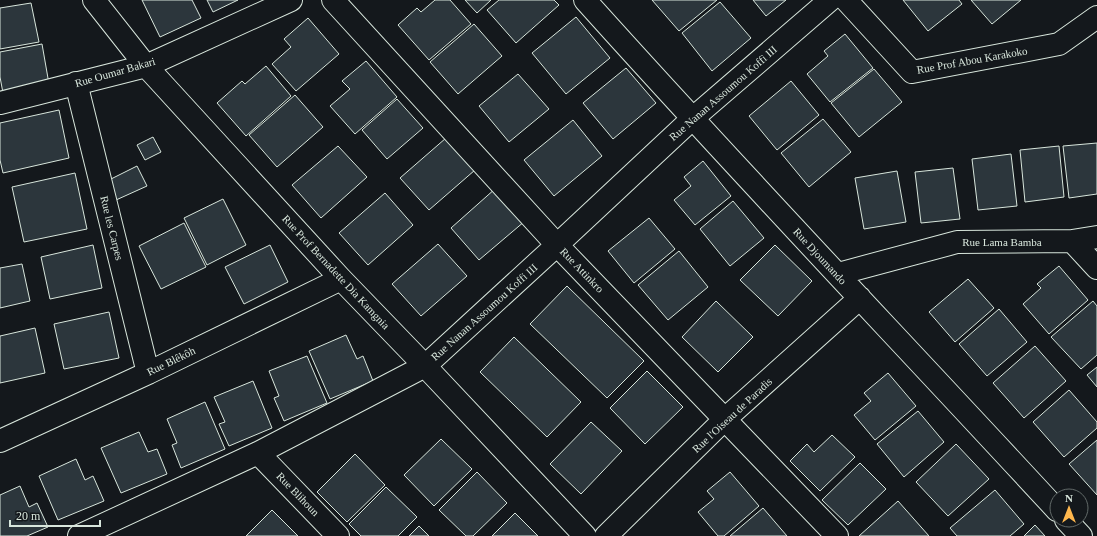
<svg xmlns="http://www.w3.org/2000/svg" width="1097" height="536" viewBox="0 0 1097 536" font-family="'Times New Roman',serif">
<rect width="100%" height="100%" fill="#14181c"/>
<path fill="#2c363c" stroke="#d8e6dc" d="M142 0H192L201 18 160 37Z
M207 0H238L213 12Z
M435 0H450L471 24 429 60 398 25 417 8 421 12Z
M465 0H491L477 13Z
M499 0H554L559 5 516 43 487 10Z
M652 0H717L679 31Z
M753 0H786L766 16Z
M903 0H959L962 4 928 31Z
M971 0H1021L992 24Z
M720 2 751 38 712 71 682 33Z
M31 3 39 42 0 49V8Z
M576 17 610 58 566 94 532 53Z
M308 18 339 54 296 91 272 64 291 47 284 39Z
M474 24 502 56 458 94 430 62Z
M845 34 873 68 830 102 807 74 828 56 824 51Z
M42 44 49 84 3 93 0 77V52Z
M366 61 397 97 355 134 330 106 350 89 342 81Z
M266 66 291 96 246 136 217 103 242 81 245 84Z
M626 68 656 103 613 139 583 103Z
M874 69 902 102 859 137 831 103Z
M518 74 549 109 509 142 479 106Z
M791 81 819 115 777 150 749 116Z
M295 95 323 127 277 167 249 135Z
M397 99 423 128 387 159 362 130Z
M59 110 69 158 3 173 0 160V123Z
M823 119 851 152 809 187 781 153Z
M573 120 602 156 554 196 524 160Z
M153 137 161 152 145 160 137 145Z
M446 138 475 170 429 210 400 178Z
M1097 143V194L1069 198 1063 146Z
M338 146 367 177 321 218 292 185Z
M1059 146 1064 197 1025 202 1020 150Z
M1011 154 1017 206 978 210 972 159Z
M703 161 731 196 695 225 674 200 691 186 684 177Z
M137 166 147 186 116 200 107 181Z
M953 168 960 219 921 223 915 172Z
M897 171 906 222 864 229 855 178Z
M75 173 87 229 24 242 12 187Z
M496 188 525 221 479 260 451 228Z
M385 193 413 225 368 265 339 233Z
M223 199 246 245 207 265 184 218Z
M733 201 764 238 730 266 700 229Z
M649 218 675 249 634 283 608 251Z
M184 223 206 267 161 289 139 246Z
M438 244 467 276 421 316 392 284Z
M93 245 102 288 50 299 41 257Z
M270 245 288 282 244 304 225 267Z
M775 245 812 281 778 316 740 280Z
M679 251 708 287 668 320 638 285Z
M22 264 30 301 0 308V268Z
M1059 266 1088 300 1049 334 1023 304 1041 288 1037 284Z
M968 279 994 308 955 342 929 312Z
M567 286 644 361 607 398 530 324Z
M716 301 753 337 718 372 682 337Z
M1093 301 1097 306V355L1081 369 1051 337Z
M999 309 1027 342 987 376 959 344Z
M109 312 119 358 64 369 54 324Z
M35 328 45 373 0 383V336Z
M346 335 357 359 363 356 373 381 330 399 309 351Z
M514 337 581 402 547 437 480 372Z
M1035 346 1066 381 1024 418 993 383Z
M307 356 327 403 284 421 274 398 279 396 269 371Z
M1097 367V387L1087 375Z
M647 371 683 407 645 444 610 408Z
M888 373 916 406 875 440 854 415 871 401 864 393Z
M253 381 272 428 229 446 219 424 225 422 214 397Z
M1069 390 1097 422V428L1064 457 1033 422Z
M205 402 225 449 181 468 172 445 177 443 167 419Z
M918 411 944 442 904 477 877 444Z
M591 422 622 451 581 494 550 464Z
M139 432 148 452 157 449 167 474 121 493 101 448Z
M832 435 855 457 820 491 790 461 807 444 814 452Z
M441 439 472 469 434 506 404 475Z
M1097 440V495L1069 464Z
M956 444 989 479 948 516 916 482Z
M355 454 385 485 347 522 317 492Z
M76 459 85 480 93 476 104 501 58 520 39 476Z
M860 463 886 489 848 525 822 500Z
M477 472 507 503 473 536H466L439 510Z
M730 472 759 506 724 536H718L698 512 714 499 707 491Z
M20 486 29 507 37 503 48 527 27 536H0V495Z
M386 487 417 517 398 536H361L349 524Z
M995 490 1024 524 1010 536H957L950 528Z
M898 501 929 536H859Z
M763 508 787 536H730Z
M272 510 298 536H246Z
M515 513 538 536H492Z
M1035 525 1045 536H1024Z
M419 526 429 536H409Z"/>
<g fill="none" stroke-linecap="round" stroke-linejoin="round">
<defs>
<path id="minor" d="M94 0 146 66 341 279 425 366 585 536
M333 0 557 245 837 536
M585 0C740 173 900 340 1057 510
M846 0 912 72 1059 44 1097 17
M76 83 148 373
M0 103 146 66 291 0
M1072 241 1097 268
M838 274 957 242 1072 241 1097 237
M0 441 148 373 341 279
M258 453 338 536
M1066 520 1081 536
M79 536 258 453 425 366 557 245 692 119 830 0
M606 536 725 419 860 298"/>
</defs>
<use href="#minor" stroke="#d8e6dc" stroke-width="24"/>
<use href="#minor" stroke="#14181c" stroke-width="22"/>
</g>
<g text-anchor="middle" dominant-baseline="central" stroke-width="3" stroke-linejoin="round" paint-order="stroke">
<g font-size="11" fill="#d8e6dc" stroke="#14181c">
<text transform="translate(972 60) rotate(-10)">Rue Prof Abou Karakoko</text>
<text transform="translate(115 72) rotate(-16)">Rue Oumar Bakari</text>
<text transform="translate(723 93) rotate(-41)">Rue Nanan Assoumou Koffi III</text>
<text transform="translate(112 228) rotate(76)">Rue les Carpes</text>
<text x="1002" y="242">Rue Lama Bamba</text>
<text transform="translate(820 256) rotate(47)">Rue Djoumando</text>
<text transform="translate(582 270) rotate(46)">Rue Attinkro</text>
<text transform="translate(336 272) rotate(47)">Rue Prof Bernadette Dia Kamgnia</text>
<text transform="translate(484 312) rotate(-42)">Rue Nanan Assoumou Koffi III</text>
<text transform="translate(171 361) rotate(-26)">Rue Blêkôh</text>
<text transform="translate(732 415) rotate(-43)">Rue l'Oiseau de Paradis</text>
<text transform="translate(298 494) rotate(46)">Rue Blihoun</text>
</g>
</g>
<g transform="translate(1069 508)"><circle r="19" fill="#14181c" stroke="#626a69"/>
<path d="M0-3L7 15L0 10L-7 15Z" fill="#ffb74d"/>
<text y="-6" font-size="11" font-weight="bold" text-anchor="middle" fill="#d8e6dc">N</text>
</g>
<path d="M10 520v6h90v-6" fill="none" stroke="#d8e6dc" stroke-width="2"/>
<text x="16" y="520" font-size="12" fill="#d8e6dc" stroke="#14181c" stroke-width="3" paint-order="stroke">20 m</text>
</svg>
